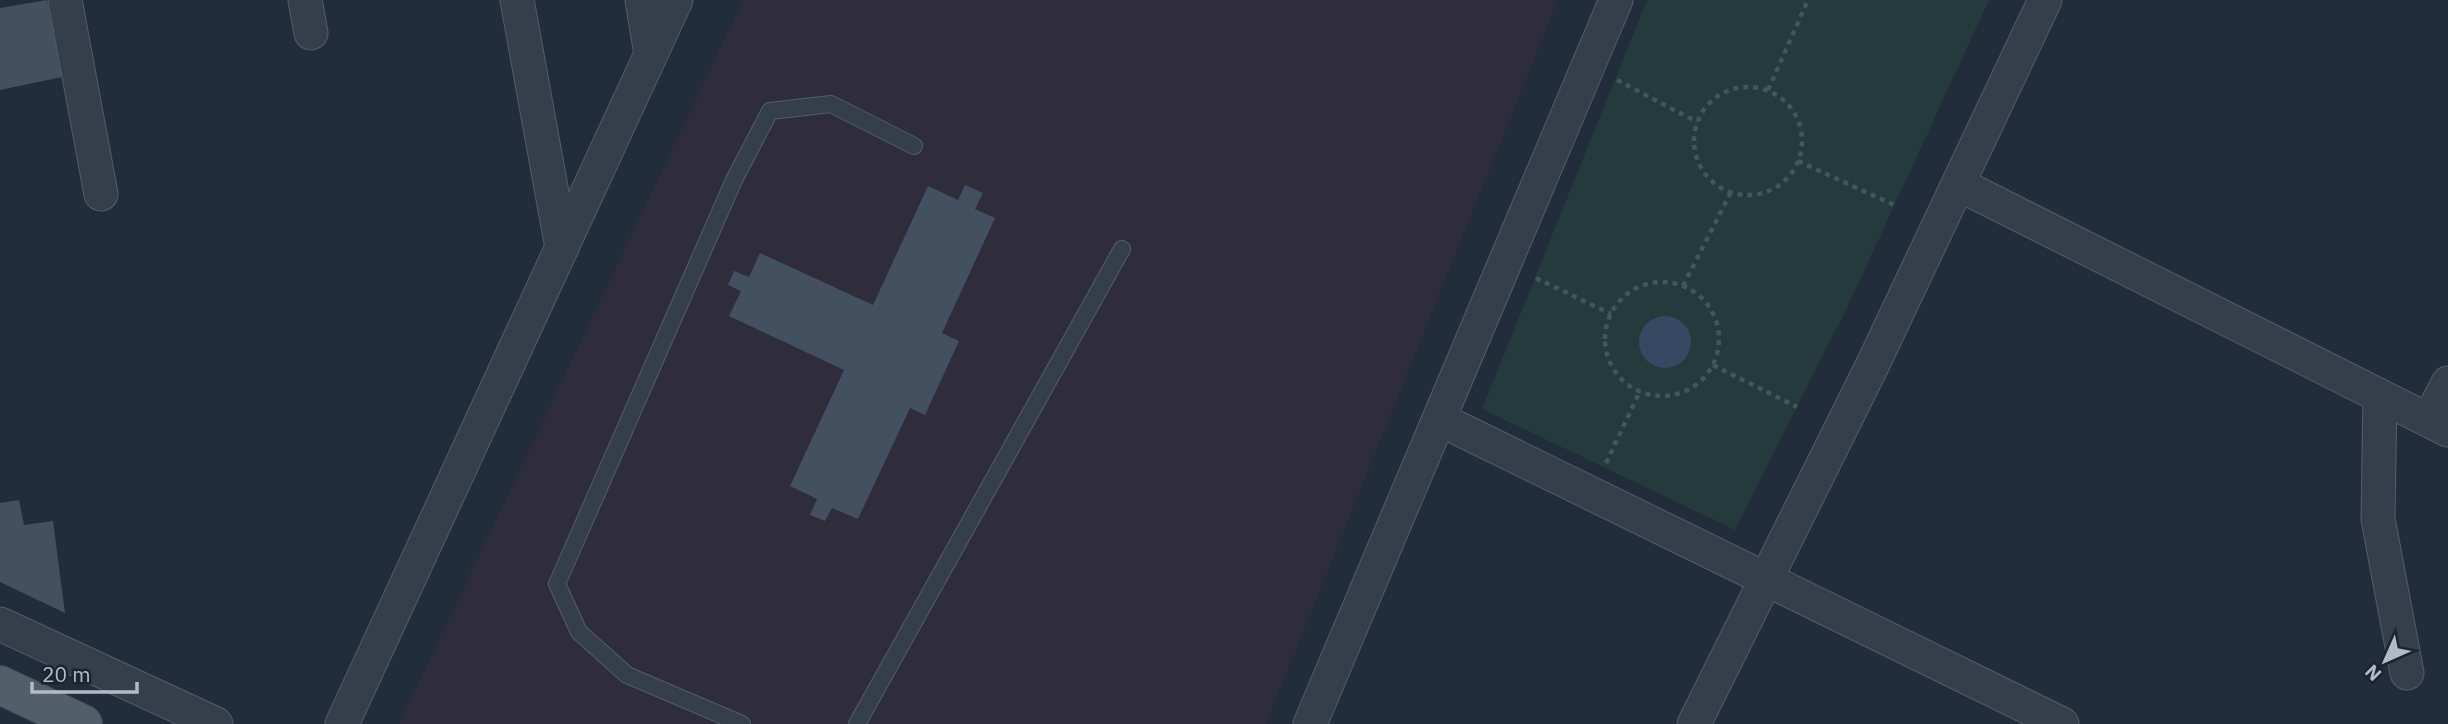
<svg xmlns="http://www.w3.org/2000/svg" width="2448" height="724" viewBox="0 0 2448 724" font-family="'IBM Plex Sans',sans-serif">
<rect width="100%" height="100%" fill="#222d3b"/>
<path fill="#2f2d3c" d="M743 0H1558L1266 724H399Z"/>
<path fill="#243a3c" d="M1647 0H1989L1848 306 1735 530 1482 409Z"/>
<path fill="#354963" d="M1639 342a26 26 0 1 1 52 0a26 26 0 1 1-52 0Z"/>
<path fill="#435060" d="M47 0 62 77 0 90V8Z
M965 185 983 193 975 209 995 218 942 333 959 341 925 415 910 408 858 519 832 508 825 521 810 515 817 499 790 486 844 370 729 316 741 291 728 285 734 271 749 277 760 253 873 305 928 186 958 200Z
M19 500 24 525 53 521 65 613 0 582V503Z"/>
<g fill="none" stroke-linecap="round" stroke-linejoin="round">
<defs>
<path id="service" d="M742 724 627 675 579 632 557 584 734 180 770 111 831 104 914 146
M857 724 1122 249"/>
<path id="minor" d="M65 0 101 194
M305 0 311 33
M517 0 562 248
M642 0 651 54
M1958 184 2448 430
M2380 396 2378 519 2407 673
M1439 419 2062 724
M2429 420 2448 383
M0 624 216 724
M342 724 676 0
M1310 724 1616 0
M1694 724 1873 364 2045 0"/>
<path id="primary" d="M0 685 83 724"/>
</defs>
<use href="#service" stroke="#545d69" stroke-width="18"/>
<use href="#minor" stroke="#545d69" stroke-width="35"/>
<use href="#primary" stroke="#3f4854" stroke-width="40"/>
<path stroke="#415759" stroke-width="4.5" stroke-dasharray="5 5" stroke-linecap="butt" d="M1617 80 1697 122
M1694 141a54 54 0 1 1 108 0a54 54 0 1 1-108 0Z
M1768 90 1808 0
M1798 161 1894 205
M1536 278 1611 314
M1605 339a57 57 0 1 1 114 0a57 57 0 1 1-114 0Z
M1683 286 1731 192
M1713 365 1797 407
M1606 463 1640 391"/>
<use href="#service" stroke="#353f4b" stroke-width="16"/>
<use href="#minor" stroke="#353f4b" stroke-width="33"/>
<use href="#primary" stroke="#535e6b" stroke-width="38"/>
</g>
<g transform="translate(2385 661) rotate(225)" stroke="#1b2430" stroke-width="5" paint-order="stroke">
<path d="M0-5L12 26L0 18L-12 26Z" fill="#b1bac7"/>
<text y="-10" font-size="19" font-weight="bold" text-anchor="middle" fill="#b1bac7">N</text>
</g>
<path d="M32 682v10h105v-10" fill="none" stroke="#b1bac7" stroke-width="3.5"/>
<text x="42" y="682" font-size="21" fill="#b1bac7" stroke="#1b2430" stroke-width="5" paint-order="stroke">20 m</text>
</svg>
